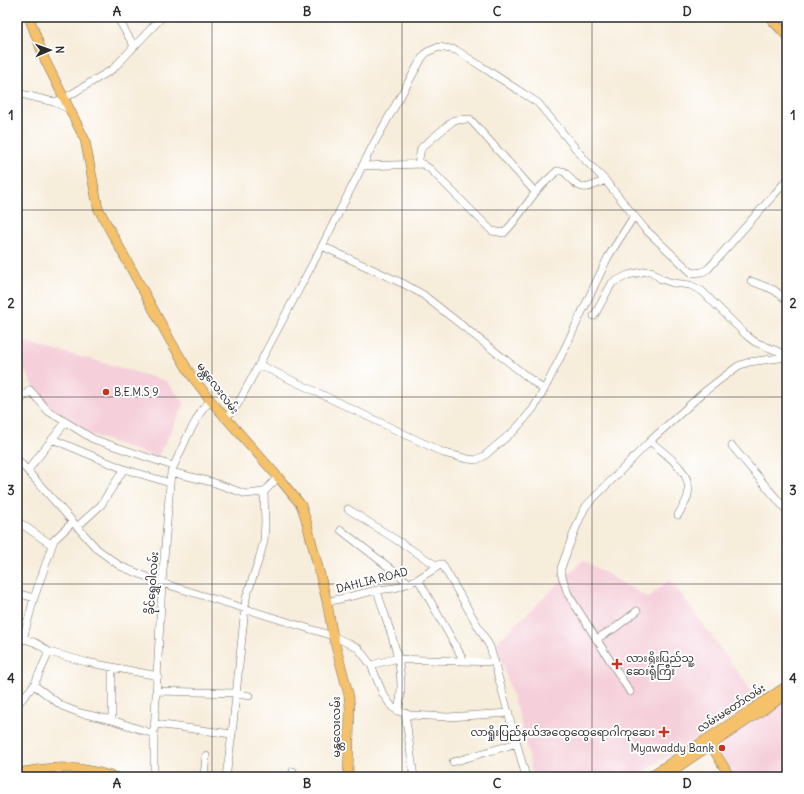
<svg xmlns="http://www.w3.org/2000/svg" width="804" height="794" viewBox="0 0 804 794" font-family="Delius,'Noto Sans Myanmar',sans-serif">
<rect width="100%" height="100%" fill="#fff"/>
<filter id="ink" filterUnits="userSpaceOnUse"><feTurbulence type="fractalNoise" baseFrequency=".025" numOctaves="2"/><feDisplacementMap in="SourceGraphic" scale="8" xChannelSelector="R" yChannelSelector="G"/><feConvolveMatrix kernelMatrix="1 2 1 2 8 2 1 2 1" color-interpolation-filters="sRGB"/></filter>
<filter id="wash" filterUnits="userSpaceOnUse"><feTurbulence type="fractalNoise" baseFrequency=".012" numOctaves="4" result="noise"/><feDisplacementMap in="SourceGraphic" scale="16" xChannelSelector="R" yChannelSelector="G"/><feGaussianBlur stdDeviation="0.9" result="paint"/><feColorMatrix in="noise" values="0 0 0 0 0 0 0 0 0 0 0 0 0 0 0 0 0 1.4 0 .05"/><feComposite in="paint" operator="in"/></filter>
<g filter="url(#wash)">
<rect width="100%" height="100%" fill="#f7eddb"/>
<path fill="#f5cfda" d="M17 341 90 359 166 381 185 403 157 458 89 434 48 410 17 357Z
M583 560 648 598 670 579 758 700 635 777H535L531 769 525 736 496 643Z
M787 697V777H735L715 746Z"/>
</g>
<g filter="url(#ink)">
<g fill="none" stroke-linecap="round" stroke-linejoin="round">
<defs>
<path id="minor" d="M117 17 134 46
M17 93 54 102 71 110
M54 102 65 98 113 69 162 17
M418 164 421 148 454 120 470 119 535 192
M362 166 423 164 430 169 492 231 504 233 512 224 538 189 557 171H563C568 174 570 180 575 183 585 192 594 185 605 180
M322 246 404 284 422 294 544 390
M751 281 774 290 787 300
M594 316 612 283 628 275 647 271H651L661 279 673 283 690 285 702 291 746 335 755 342 787 355
M260 365 444 453 468 459 476 460 484 456 515 430 533 409 544 390 564 350 608 257 634 216
M17 404 30 390 48 411 93 439 173 466
M224 418 233 411 239 402 322 246 373 145 422 58 427 52 439 47 456 50 538 103 586 161 605 180 645 229 692 273 702 272 708 269 787 180
M52 439 124 469 170 483
M650 441C666 455 693 471 688 495 687 502 681 509 678 515
M732 446 787 511
M17 459 97 549 120 566 162 583 333 636 358 648 371 665 383 694 392 707 398 711 410 715 448 717 509 713
M28 470 65 423
M171 472 212 482 246 494 264 492
M348 509 434 564H442L490 647 526 777
M17 521 52 545
M77 527 101 505 124 469
M341 530 409 583
M786 540H787
M418 579 464 661
M377 590C388 629 409 669 398 711
M17 593 34 598
M327 602 377 590 395 588 409 583 418 579 442 564
M17 639C29 638 40 644 49 652L34 685 17 705
M23 639 34 598 54 540 73 522
M596 639 615 628 637 611
M49 652 86 662 158 676
M371 665 394 659 495 662
M34 685 62 706 80 713 112 720 154 734
M157 691 235 693 249 696
M630 692 568 594 561 573V568C569 547 575 526 586 506L650 441 704 392 738 366 749 362 787 357
M405 713 414 777
M112 720V668
M155 724 232 734
M453 762 517 743
M58 767 59 777
M154 777V734L162 583 171 472 188 435 203 408 211 401
M204 777 206 756
M226 777 232 734 246 598 259 559 264 541 265 522 264 492 278 477
M292 777 293 771"/>
<path id="major" d="M29 17 45 60 85 140 98 208 170 340 191 375 211 401 278 477 301 505 306 520 327 602 333 636 349 696 350 709 348 777
M769 17 787 36
M709 742 730 777
M17 773C38 769 58 766 79 769 91 770 104 774 116 777
M649 777 787 686
M663 777 787 694"/>
</defs>
<use href="#minor" stroke="#726f69" stroke-width="8"/>
<use href="#major" stroke="#726f69" stroke-width="10"/>
<use href="#minor" stroke="#fff" stroke-width="7"/>
<use href="#major" stroke="#f5c16b" stroke-width="9"/>
</g>
</g>
<path fill="none" stroke="#2b2b2b" stroke-width="1" stroke-opacity="0.55" d="M212 17V777M402 17V777M592 17V777M17 210H787M17 397H787M17 584H787"/>
<g fill="#c8321e" stroke="#fff" stroke-width="1.5">
<circle cx="106" cy="392" r="4"/>
<path d="M615 658h4v4h4v4h-4v4h-4v-4h-4v-4h4z"/>
<path d="M662 726h4v4h4v4h-4v4h-4v-4h-4v-4h4z"/>
<circle cx="722" cy="748" r="4"/>
</g>
<g text-anchor="middle" dominant-baseline="central" stroke-width="4" stroke-linejoin="round" paint-order="stroke">
<g font-size="11" fill="#2b2b2b" stroke="#fff">
<text transform="translate(218 388) rotate(53)">မန္တလေးလမ်း</text>
<text transform="translate(372 580) rotate(-14)">DAHLIA ROAD</text>
<text transform="translate(152 583) rotate(-86)">ခိုင်ရွှေဝါလမ်း</text>
<text transform="translate(731 708) rotate(-33)">လမ်းမတော်လမ်း</text>
<text transform="translate(336 727) rotate(-90)">မန္တလေးလမ်း</text>
</g>
<g font-size="11" fill="#2b2b2b" stroke="#fff" text-anchor="start">
<text x="114" y="392">B.E.M.S 9</text>
<text x="626" y="658">လားရှိုးပြည်သူ့<tspan x="626" dy="13">ဆေးရုံကြီး</tspan></text>
<text x="655" y="732" text-anchor="end">လာရှိုးပြည်နယ်အထွေထွေရောဂါကုဆေး</text>
<text x="714" y="748" text-anchor="end">Myawaddy Bank</text>
</g>
</g>
<rect width="804" height="794" fill="none" stroke="#fff" stroke-width="44"/>
<g transform="translate(50 50) rotate(88)" stroke="#ffffff" stroke-width="3" paint-order="stroke">
<path d="M0-3L7 15L0 10L-7 15Z" fill="#2b2b2b"/>
<text y="-6" font-size="11" font-weight="bold" text-anchor="middle" fill="#2b2b2b">N</text>
</g>
<rect x="22" y="22" width="760" height="750" fill="none" stroke="#2b2b2b" stroke-width="1.5"/>
<g font-size="13" text-anchor="middle" font-weight="bold" fill="#2b2b2b">
<text x="117" y="16">A</text>
<text x="307" y="16">B</text>
<text x="497" y="16">C</text>
<text x="687" y="16">D</text>
<text x="11" y="120">1</text>
<text x="793" y="120">1</text>
<text x="11" y="308">2</text>
<text x="793" y="308">2</text>
<text x="11" y="495">3</text>
<text x="793" y="495">3</text>
<text x="11" y="683">4</text>
<text x="793" y="683">4</text>
<text x="117" y="788">A</text>
<text x="307" y="788">B</text>
<text x="497" y="788">C</text>
<text x="687" y="788">D</text>
</g>
</svg>
